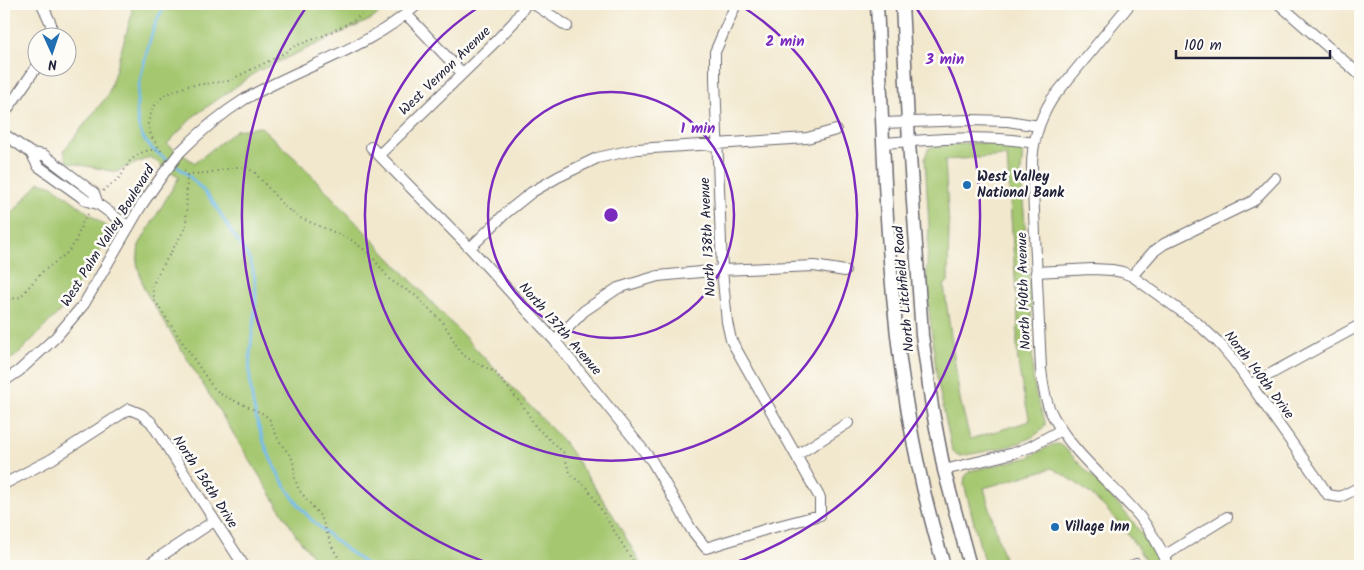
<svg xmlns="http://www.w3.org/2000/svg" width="1364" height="570" viewBox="0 0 1364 570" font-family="Kalam,sans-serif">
<rect width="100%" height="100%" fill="#fdfcf7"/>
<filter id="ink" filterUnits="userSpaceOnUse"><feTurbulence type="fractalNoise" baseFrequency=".02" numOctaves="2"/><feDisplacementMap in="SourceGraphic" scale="10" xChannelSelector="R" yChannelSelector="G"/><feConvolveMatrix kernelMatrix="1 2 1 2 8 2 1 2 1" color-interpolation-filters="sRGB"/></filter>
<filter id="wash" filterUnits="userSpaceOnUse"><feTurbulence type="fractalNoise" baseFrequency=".0096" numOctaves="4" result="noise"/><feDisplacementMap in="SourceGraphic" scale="20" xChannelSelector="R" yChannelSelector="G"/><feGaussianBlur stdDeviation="1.12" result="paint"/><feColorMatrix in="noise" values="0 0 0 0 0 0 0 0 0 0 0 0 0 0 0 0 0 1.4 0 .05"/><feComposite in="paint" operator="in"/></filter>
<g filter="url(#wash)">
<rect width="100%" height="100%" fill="#f2e8ce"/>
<path fill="#a5c76f" stroke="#647455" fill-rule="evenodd" d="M131 4H390L372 19 258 71 194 116 167 144 195 163 236 130 261 127 298 161 565 443 613 515 642 566H320L296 535 144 289 137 263 139 245 179 177 150 157 116 172 67 162 64 150 108 95 132 14Z
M985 142C995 143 1019 139 1022 152 1023 158 1021 166 1021 173L1031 303 1033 377 1036 395 1045 421V426C1031 446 984 451 961 456L956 454 952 450 937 379 926 284 929 226 925 158 928 149 934 146ZM1007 156 1018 322C1014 356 1022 388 1030 421L970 439 960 399 944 286 948 281 949 227 945 160Z
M39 182 53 186 112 231 62 309 16 356 4 363V223Z
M1058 444 1063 446C1097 483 1139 520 1161 566H1149C1124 525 1095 491 1052 468L984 488 1006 566H985L964 484 965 477 970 471 1027 458 1052 445Z"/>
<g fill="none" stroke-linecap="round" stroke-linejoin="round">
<path stroke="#6fbae8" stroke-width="3" d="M167 4C153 21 150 42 144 63 139 83 133 110 140 130 146 152 174 161 189 176 196 183 203 190 210 198 218 208 224 221 232 233 238 242 246 251 250 261 262 291 252 324 250 355 246 411 270 473 307 515 325 534 347 550 368 566"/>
</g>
</g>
<g filter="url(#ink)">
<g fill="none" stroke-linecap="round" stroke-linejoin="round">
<defs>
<path id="minor" d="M42 4 51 24 50 38
M534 4 567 26
M1130 4 1052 99C1039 120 1032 142 1032 167L1041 369C1043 385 1045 402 1053 416 1074 456 1112 483 1140 517 1152 532 1161 549 1169 566
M1279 4 1360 75
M406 14 462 73
M4 114 38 65
M882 123 970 120 1008 121 1039 126
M4 134 31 153 44 155 94 193 98 204
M883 143C934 140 983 134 1034 143
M371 147 470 248 555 341 652 461 691 529 706 548 767 529 820 515V498L731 340 727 322 722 270 715 79V52L736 4
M180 152C200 132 221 114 245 99 302 66 368 49 418 4
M31 153 38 166 87 201 98 204 129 227
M379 155 495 42 514 22 526 4
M470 248 507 212 532 192 558 177 597 158 637 149 807 138 836 130
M1036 272 1092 269 1112 270 1122 272 1132 276 1196 322 1218 342 1234 361 1318 480 1328 495 1340 497 1360 487
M1132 276 1153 252 1164 244 1253 201 1275 178
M555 341 584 311 618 288 658 276 722 270 814 266 845 271
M4 381 19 371 56 337 84 304 141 206 164 173
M1252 384 1360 325
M797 455 848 423
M944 470 1014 453 1030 447 1061 430
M4 484 52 459 129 409 141 414 151 422 244 566
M1164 556 1227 517
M146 566 214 521
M1132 566 1136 564"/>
<path id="major" d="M877 4C882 105 884 206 894 306 902 393 919 483 944 566
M902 4 909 142 922 335 932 407 944 470 970 566"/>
</defs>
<use href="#minor" stroke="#6b676e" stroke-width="12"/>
<use href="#major" stroke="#6b676e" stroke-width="15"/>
<path stroke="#6b676e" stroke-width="2" stroke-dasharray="1 4" stroke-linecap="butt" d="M161 151 151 136 148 124 152 109 164 95 187 86 228 81 279 56 295 46 325 35 355 20 373 4
M184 171 187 174 186 227 156 277 152 288 155 301 212 386 222 395 264 414 270 420 278 439 293 460 295 479 299 490 321 517 333 549 344 566
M187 174 207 173 237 167H246L255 173 285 207 298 217 350 239 370 254 390 280 416 296 444 324 461 353 469 359 495 372 524 407 535 426 564 453 568 468 572 476 587 487 636 566
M103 191C109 185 117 181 121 176 124 172 126 166 129 162 137 154 149 147 161 151
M4 301 20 297 42 272 67 253 75 243 83 221 89 213"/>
<use href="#minor" stroke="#fff" stroke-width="10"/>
<use href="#major" stroke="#fff" stroke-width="12"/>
<defs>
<path id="minor-bridge" d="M164 173 180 152"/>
</defs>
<use href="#minor-bridge" stroke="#6b676e" stroke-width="12" stroke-linecap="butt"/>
<use href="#minor-bridge" stroke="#fff" stroke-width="10"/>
</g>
</g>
<g fill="none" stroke="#7b2cbf" stroke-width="2.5">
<circle cx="611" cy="215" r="123"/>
<path d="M738 4A246 246 0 1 1 484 4"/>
<path d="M497 566A369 369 0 0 1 307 6M915 6A369 369 0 0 1 725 566"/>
</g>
<g fill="#1f6fb2" stroke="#fdfcf7" stroke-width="2">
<circle cx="967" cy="185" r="5"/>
<circle cx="1055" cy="527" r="5"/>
</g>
<g text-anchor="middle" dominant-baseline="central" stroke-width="5" stroke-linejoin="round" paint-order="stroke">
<g font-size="14" fill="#22223b" stroke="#fdfcf7">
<text transform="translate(445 71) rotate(-44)">West Vernon Avenue</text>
<text transform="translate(108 236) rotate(-58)">West Palm Valley Boulevard</text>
<text transform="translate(708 237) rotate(-93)">North 138th Avenue</text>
<text transform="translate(904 289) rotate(-95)">North Litchfield Road</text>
<text transform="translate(1024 291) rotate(-92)">North 140th Avenue</text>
<text transform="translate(560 329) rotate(49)">North 137th Avenue</text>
<text transform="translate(1259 375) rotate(53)">North 140th Drive</text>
<text transform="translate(205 482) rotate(57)">North 136th Drive</text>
</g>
<g font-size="14" font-weight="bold" fill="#22223b" stroke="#fdfcf7" text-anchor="start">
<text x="977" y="177">West Valley<tspan x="977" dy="16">National Bank</tspan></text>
<text x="1065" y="527">Village Inn</text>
</g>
</g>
<circle cx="611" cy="215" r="8" fill="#7b2cbf" stroke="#fdfcf7" stroke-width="2.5"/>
<g font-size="15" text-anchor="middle" font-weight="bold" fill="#7b2cbf" stroke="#fdfcf7" stroke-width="5" stroke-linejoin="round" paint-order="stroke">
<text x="785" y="46">2 min</text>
<text x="945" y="64">3 min</text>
<text x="698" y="133">1 min</text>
</g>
<rect width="1364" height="570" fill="none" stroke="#fdfcf7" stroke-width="20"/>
<g transform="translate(52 52) rotate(177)"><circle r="24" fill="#fdfcf7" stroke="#a5a5ac"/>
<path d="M0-4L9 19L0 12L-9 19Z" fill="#1f6fb2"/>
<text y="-8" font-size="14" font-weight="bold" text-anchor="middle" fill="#22223b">N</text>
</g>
<path d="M1176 50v8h154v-8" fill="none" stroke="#22223b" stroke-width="2.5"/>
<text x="1184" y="50" font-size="15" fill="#22223b" stroke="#fdfcf7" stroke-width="4" paint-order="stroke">100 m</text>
</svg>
